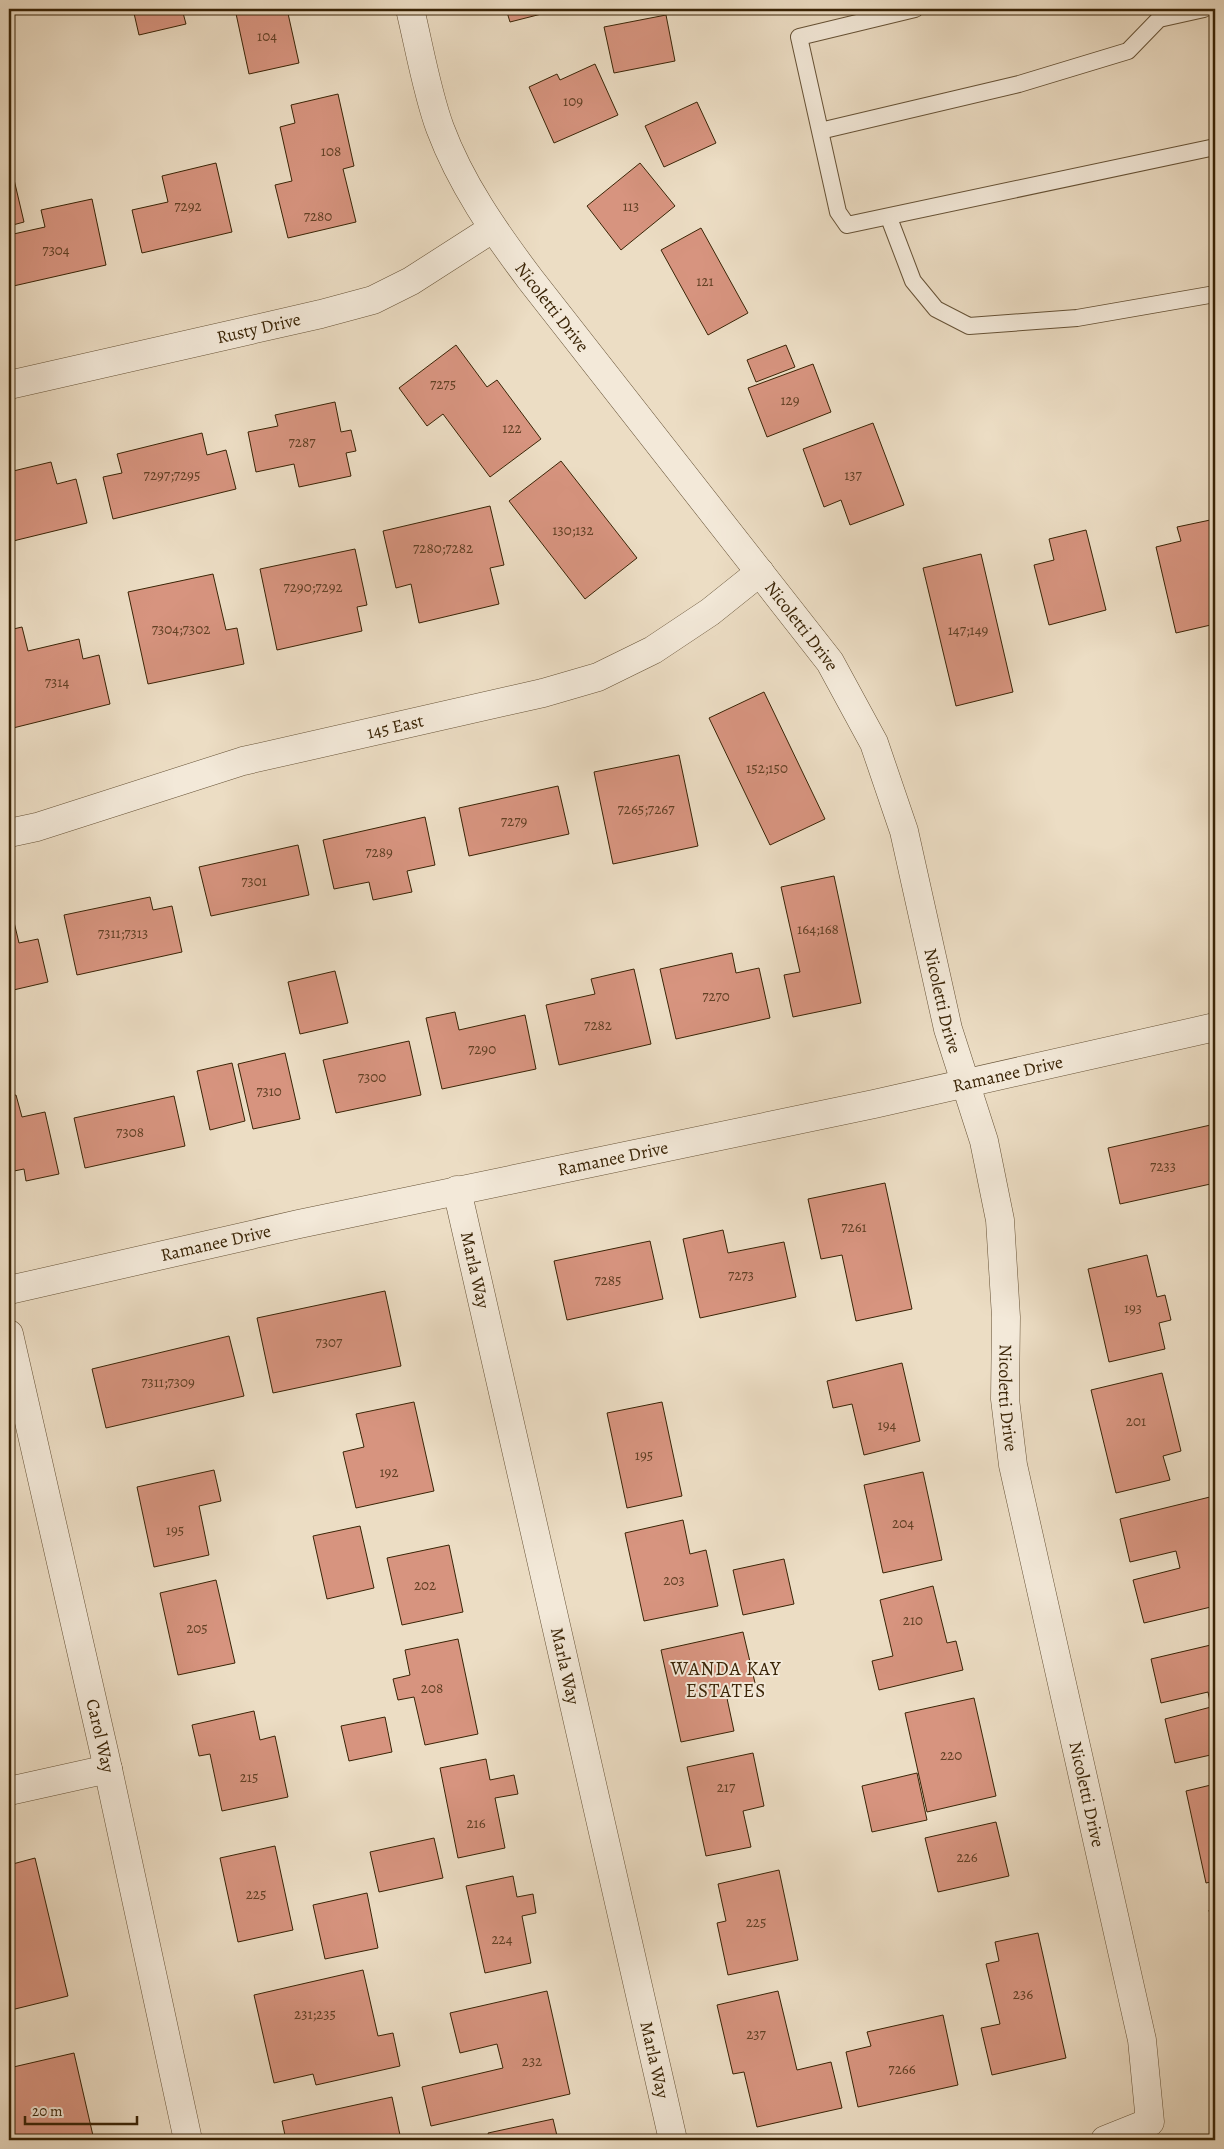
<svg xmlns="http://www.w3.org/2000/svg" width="1224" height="2149" viewBox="0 0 1224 2149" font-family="Alegreya,serif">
<rect width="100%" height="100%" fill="#ecddc4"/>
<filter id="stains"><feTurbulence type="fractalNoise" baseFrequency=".004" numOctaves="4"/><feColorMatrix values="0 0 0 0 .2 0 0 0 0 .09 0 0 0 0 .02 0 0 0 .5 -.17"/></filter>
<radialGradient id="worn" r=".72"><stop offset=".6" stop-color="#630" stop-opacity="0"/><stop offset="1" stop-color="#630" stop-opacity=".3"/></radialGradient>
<path fill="#d7947f" stroke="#3a2406" d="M133 9H182L186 24 139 35Z
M235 9H287L299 63 249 74Z
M506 9H561L510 22Z
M666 15 675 61 614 73 604 27Z
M595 64 618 115 554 143 529 87 557 74 560 80Z
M338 94 354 166 343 169 356 222 288 238 275 185 292 181 280 127 295 123 291 105Z
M697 102 716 143 664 167 645 126Z
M216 163 232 232 142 253 132 210 168 202 162 176Z
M640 163 675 206 621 250 587 206Z
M12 171 24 222 9 226V172Z
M92 199 106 265 9 287V235L45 227 41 210Z
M701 228 748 313 708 335 661 250Z
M456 345 487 387 497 380 541 439 490 477 443 414 427 426 399 388Z
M786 345 795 367 756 382 747 360Z
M813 364 831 412 767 437 748 388Z
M335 402 341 432 351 430 356 451 346 453 351 476 299 487 294 464 256 472 248 432 278 426 275 415Z
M873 423 904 505 850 525 841 500 824 507 803 449Z
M202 433 207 455 226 450 236 489 113 519 103 477 122 473 117 454Z
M561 461 637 558 585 599 509 501Z
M51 462 57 484 76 479 87 523 9 542V472Z
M490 506 504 565 490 568 499 604 419 623 411 584 396 588 383 531Z
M1215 519V624L1176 633 1156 547 1181 541 1177 527Z
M1086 530 1106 610 1049 625 1034 565 1054 560 1049 539Z
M355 549 367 605 357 607 362 631 277 650 260 569Z
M981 554 1013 692 956 706 923 568Z
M213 574 226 630 237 628 244 664 148 684 128 592Z
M22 627 28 651 79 639 83 659 99 655 110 704 9 729V630Z
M764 692 825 819 770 845 709 718Z
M679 755 698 846 613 864 594 772Z
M558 786 569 834 469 856 459 808Z
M425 817 435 865 407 871 412 892 373 900 369 882 334 889 323 840Z
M298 845 309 895 211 916 199 867Z
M834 876 861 1003 793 1017 784 975 800 972 781 887Z
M150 897 153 910 172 906 182 952 77 975 64 915Z
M14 922 19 943 38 939 48 982 9 991V923Z
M732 953 736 973 759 968 770 1018 676 1039 660 969Z
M634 969 651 1044 559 1065 546 1005 595 994 591 979Z
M335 971 348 1023 300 1034 288 982Z
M455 1012 459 1030 525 1015 536 1069 442 1089 426 1018Z
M409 1041 421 1095 336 1113 323 1060Z
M285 1053 300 1119 253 1129 238 1064Z
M232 1063 245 1121 210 1130 197 1071Z
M16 1095 22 1117 45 1112 59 1174 26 1181 24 1169 9 1172V1096Z
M174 1096 185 1146 85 1168 74 1118Z
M1215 1124V1183L1120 1204 1108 1148Z
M885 1183 912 1309 856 1321 842 1255 821 1259 808 1199Z
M723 1230 728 1253 784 1242 796 1297 700 1318 683 1239Z
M650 1241 663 1299 567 1320 554 1261Z
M1147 1255 1157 1297 1165 1295 1171 1320 1159 1323 1165 1349 1109 1362 1088 1269Z
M385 1291 401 1366 273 1393 257 1318Z
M229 1336 244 1396 106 1428 92 1369Z
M902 1363 920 1441 864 1455 852 1404 833 1408 827 1381Z
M1162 1373 1181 1451 1163 1456 1170 1480 1116 1493 1091 1390Z
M414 1402 434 1491 356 1508 343 1452 364 1447 356 1414Z
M662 1402 682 1496 627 1508 607 1413Z
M214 1470 221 1501 199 1506 209 1555 154 1567 137 1487Z
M923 1472 942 1560 883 1573 864 1485Z
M1214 1496 1215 1606 1144 1623 1133 1580 1180 1568 1176 1551 1130 1562 1120 1519Z
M683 1520 690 1554 706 1550 718 1606 644 1621 625 1533Z
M360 1526 374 1588 327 1599 313 1536Z
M449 1545 463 1612 402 1625 387 1558Z
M784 1559 794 1604 743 1615 733 1570Z
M216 1580 235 1663 178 1675 160 1593Z
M933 1586 947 1643 956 1641 963 1670 879 1690 872 1661 893 1656 880 1600Z
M743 1632 755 1683 725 1689 734 1731 681 1742 661 1650Z
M458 1639 478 1734 425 1745 414 1697 398 1700 393 1679 410 1675 405 1650Z
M1215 1644V1754L1175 1763 1165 1719 1211 1707 1208 1692 1161 1703 1151 1659Z
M9 1681 12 1696 9 1697Z
M974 1698 996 1796 927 1812 905 1713Z
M254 1711 260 1740 275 1736 288 1797 222 1811 210 1754 199 1756 192 1725Z
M385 1717 392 1752 349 1761 341 1726Z
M753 1753 764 1806 743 1811 751 1847 706 1856 687 1767Z
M486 1759 490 1780 514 1775 518 1794 495 1798 505 1848 458 1858 440 1768Z
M917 1773 927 1820 872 1832 862 1786Z
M1215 1784V1881L1206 1883 1186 1791Z
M996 1822 1009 1876 938 1892 925 1838Z
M434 1838 443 1878 379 1892 370 1852Z
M275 1846 293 1930 238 1942 220 1858Z
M35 1858 68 1996 11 2010 9 2001V1865Z
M779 1870 798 1960 728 1975 717 1923 726 1921 718 1884Z
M513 1876 517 1897 533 1894 536 1913 522 1916 531 1963 485 1973 466 1886Z
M367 1893 378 1948 325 1959 313 1905Z
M1215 1908V1941L1209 1910Z
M1038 1933 1066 2058 992 2075 981 2028 1000 2024 986 1964 999 1961 995 1942Z
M363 1970 378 2036 393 2033 400 2066 316 2085 313 2074 274 2083 254 1995Z
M547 1991 570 2094 431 2126 422 2087 503 2068 497 2044 460 2053 450 2013Z
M778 1991 797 2070 831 2062 842 2108 757 2127 744 2072 733 2074 717 2005Z
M943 2015 958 2085 858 2107 846 2052 871 2046 867 2032Z
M74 2053 94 2140H9V2068Z
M392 2097 401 2140H286L282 2121Z
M553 2119 558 2140H490L488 2133Z"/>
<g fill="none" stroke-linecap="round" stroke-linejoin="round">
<defs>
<path id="service" d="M915 9 799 37 820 131 1019 84 1128 51 1159 19 1204 9
M820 131 838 212 847 225 1215 147
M889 218 913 281 936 309 969 326 1077 318 1215 294"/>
<g id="minor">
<path id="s1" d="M410 9C419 46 427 93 440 128 461 184 494 231 530 279L830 662 874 743 904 831 948 1029 984 1141 1000 1220 1006 1317 1005 1399 1013 1465 1142 2040 1150 2122 1105 2140"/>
<path id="s2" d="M9 385 321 314 373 300 411 281 492 229"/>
<path id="s3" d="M9 833 37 827 243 761 543 693 598 677 653 650 710 612 760 572"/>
<path id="s4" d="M457 1190 673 2140"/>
<path id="s5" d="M9 1290 299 1224 874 1104 1215 1027"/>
<path id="s6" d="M9 1334 108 1769 188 2140"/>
<path d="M9 1791 108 1769"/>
</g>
</defs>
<use href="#service" stroke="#665236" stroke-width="18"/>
<use href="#minor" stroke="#665236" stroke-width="29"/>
<use href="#service" stroke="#f3e9d9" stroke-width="16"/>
<use href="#minor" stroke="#f3e9d9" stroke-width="28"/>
</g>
<g text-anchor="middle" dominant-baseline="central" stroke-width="4" stroke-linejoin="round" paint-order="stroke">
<g font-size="15" fill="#614024">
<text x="267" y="36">104</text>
<text x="573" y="101">109</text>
<text x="331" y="151">108</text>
<text x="188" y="206">7292</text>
<text x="631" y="206">113</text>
<text x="318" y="216">7280</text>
<text x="56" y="250">7304</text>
<text x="705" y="281">121</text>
<text x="443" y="384">7275</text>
<text x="790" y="400">129</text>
<text x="512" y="428">122</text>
<text x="302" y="442">7287</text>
<text x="172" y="475">7297;7295</text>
<text x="853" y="475">137</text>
<text x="573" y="530">130;132</text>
<text x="443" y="548">7280;7282</text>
<text x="313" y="587">7290;7292</text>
<text x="181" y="629">7304;7302</text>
<text x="968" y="630">147;149</text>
<text x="57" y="682">7314</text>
<text x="767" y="768">152;150</text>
<text x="646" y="809">7265;7267</text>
<text x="514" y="821">7279</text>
<text x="379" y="852">7289</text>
<text x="254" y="881">7301</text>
<text x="818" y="929">164;168</text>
<text x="123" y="933">7311;7313</text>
<text x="716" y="996">7270</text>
<text x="598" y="1025">7282</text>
<text x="482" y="1049">7290</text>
<text x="372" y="1077">7300</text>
<text x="269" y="1091">7310</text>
<text x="130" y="1132">7308</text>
<text x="1163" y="1166">7233</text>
<text x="854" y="1227">7261</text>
<text x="741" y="1275">7273</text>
<text x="608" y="1280">7285</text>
<text x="1133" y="1308">193</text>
<text x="329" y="1342">7307</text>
<text x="168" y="1382">7311;7309</text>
<text x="1136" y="1421">201</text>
<text x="887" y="1425">194</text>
<text x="644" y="1455">195</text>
<text x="389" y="1472">192</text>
<text x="903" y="1523">204</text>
<text x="175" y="1530">195</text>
<text x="674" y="1580">203</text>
<text x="425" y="1585">202</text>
<text x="913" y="1620">210</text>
<text x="197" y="1628">205</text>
<text x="432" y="1688">208</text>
<text x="951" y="1755">220</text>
<text x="249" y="1777">215</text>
<text x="726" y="1787">217</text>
<text x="476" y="1823">216</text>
<text x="967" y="1857">226</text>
<text x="256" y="1894">225</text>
<text x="756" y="1922">225</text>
<text x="502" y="1939">224</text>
<text x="1023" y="1994">236</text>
<text x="315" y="2014">231;235</text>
<text x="756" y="2034">237</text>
<text x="532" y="2061">232</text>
<text x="902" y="2069">7266</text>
</g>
<g font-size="18" fill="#3a2406" stroke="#f3e9d9">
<text stroke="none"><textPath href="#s1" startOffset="335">Nicoletti Drive</textPath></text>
<text stroke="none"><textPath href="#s2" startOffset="256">Rusty Drive</textPath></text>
<text stroke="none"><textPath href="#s1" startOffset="740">Nicoletti Drive</textPath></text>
<text stroke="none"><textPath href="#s3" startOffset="401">145 East</textPath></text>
<text stroke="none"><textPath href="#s1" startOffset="1145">Nicoletti Drive</textPath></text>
<text stroke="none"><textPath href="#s5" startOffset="1022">Ramanee Drive</textPath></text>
<text stroke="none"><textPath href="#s5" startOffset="618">Ramanee Drive</textPath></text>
<text stroke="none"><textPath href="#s5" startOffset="212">Ramanee Drive</textPath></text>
<text stroke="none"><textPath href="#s4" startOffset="82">Marla Way</textPath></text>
<text stroke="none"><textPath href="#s1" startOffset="1550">Nicoletti Drive</textPath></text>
<text stroke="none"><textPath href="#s4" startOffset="488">Marla Way</textPath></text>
<text stroke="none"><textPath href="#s6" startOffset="412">Carol Way</textPath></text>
<text stroke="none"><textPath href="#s1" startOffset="1955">Nicoletti Drive</textPath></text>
<text stroke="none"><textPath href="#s4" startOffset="892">Marla Way</textPath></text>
</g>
<g font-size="19" letter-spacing="1" fill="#3a2406" stroke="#f3e9d9">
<text x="726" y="1669">WANDA KAY<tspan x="726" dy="22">ESTATES</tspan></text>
</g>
</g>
<rect width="1224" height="2149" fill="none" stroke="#ecddc4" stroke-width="30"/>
<rect x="10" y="10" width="1204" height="2129" fill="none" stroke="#3a2406" stroke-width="2.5"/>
<rect x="15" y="15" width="1194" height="2119" fill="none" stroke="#3a2406"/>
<path d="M25 2116v8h112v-8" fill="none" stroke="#3a2406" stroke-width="2.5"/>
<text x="32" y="2116" font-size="15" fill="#3a2406" stroke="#f3e9d9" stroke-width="4" paint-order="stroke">20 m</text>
<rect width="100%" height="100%" filter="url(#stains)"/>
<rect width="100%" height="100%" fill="url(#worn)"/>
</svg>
